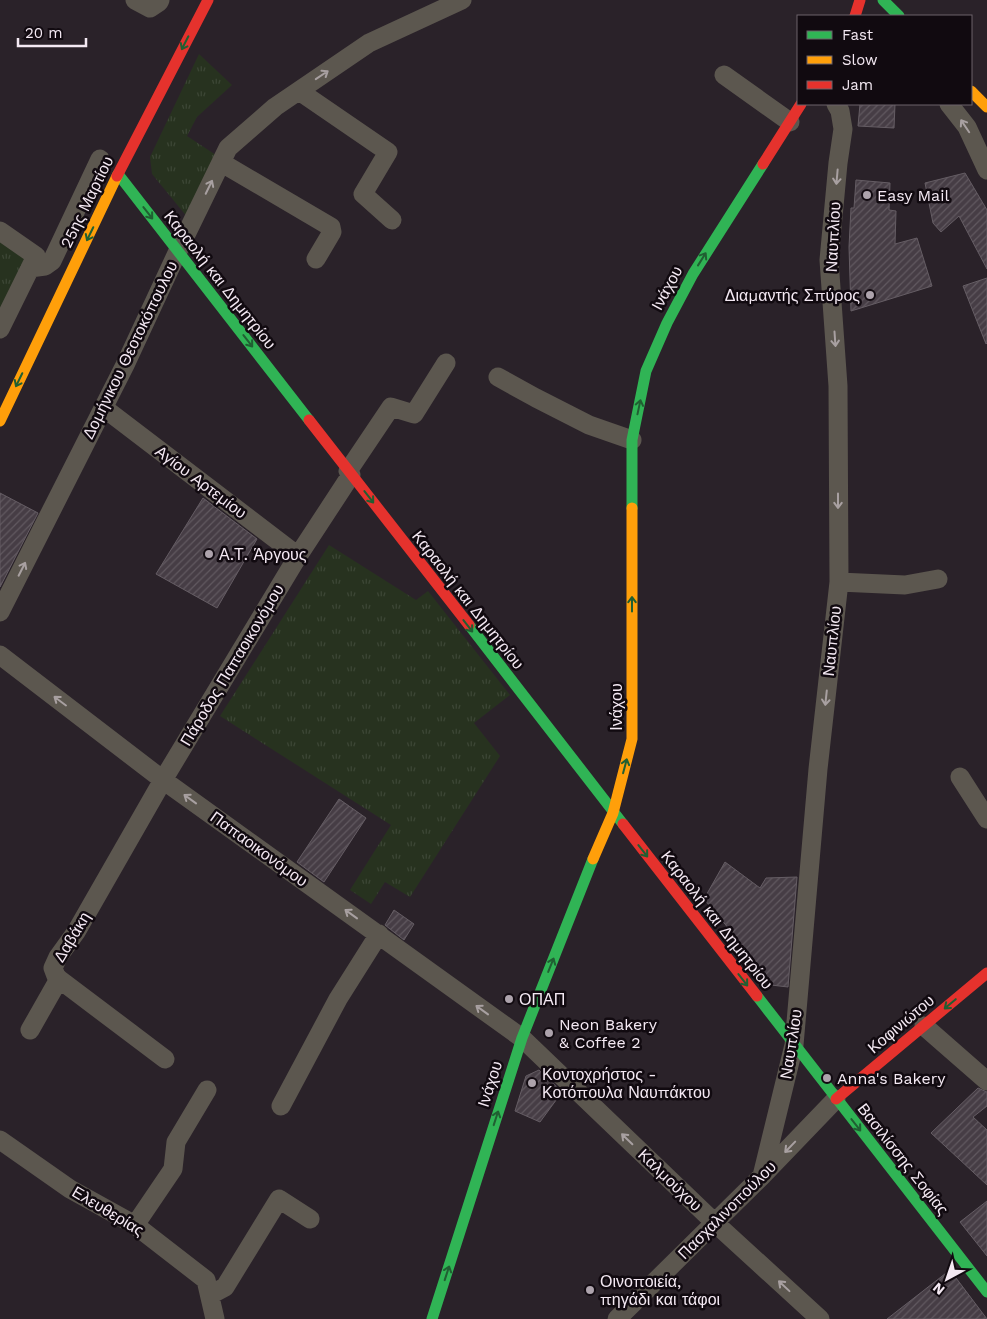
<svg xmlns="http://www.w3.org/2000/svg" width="987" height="1319" viewBox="0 0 987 1319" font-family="'Work Sans',sans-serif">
<defs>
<pattern id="grass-tufts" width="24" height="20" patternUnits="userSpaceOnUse" patternTransform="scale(1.25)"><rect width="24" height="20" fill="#27321f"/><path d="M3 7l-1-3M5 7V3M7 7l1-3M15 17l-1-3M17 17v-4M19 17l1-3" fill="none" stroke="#3c4635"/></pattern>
<pattern id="building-hatch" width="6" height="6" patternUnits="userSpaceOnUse" patternTransform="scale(1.25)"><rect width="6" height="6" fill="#463d45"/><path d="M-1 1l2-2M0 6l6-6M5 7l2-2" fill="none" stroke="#615960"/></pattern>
</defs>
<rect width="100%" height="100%" fill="#2a2229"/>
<path fill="url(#grass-tufts)" d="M199 54 232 85 197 117 187 136 216 155 188 218 152 174 150 157Z
M0 240 27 258 0 310Z
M329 545 416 600 428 591 510 695 474 723 500 756 410 897 385 882 371 904 350 890 391 825 220 716Z"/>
<path fill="url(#building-hatch)" stroke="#655d64" d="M860 104H895L894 128 858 126Z
M965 173 987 210V269L959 216 941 232 933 223 925 183Z
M856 180 890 183 889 210 896 211 895 244 917 238 932 286 851 311 849 247 851 208H854Z
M987 278V343L986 344 963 286Z
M0 493 38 513 0 587Z
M203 498 257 539 217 608 156 574Z
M339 799 366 818 324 882 297 862Z
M725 862 760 888 766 878 797 877 788 987 771 985 725 924 704 899Z
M394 910 414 924 404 940 385 925Z
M539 1070 562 1092 540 1122 515 1111 526 1076Z
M978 1088 987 1092V1106L973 1117 987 1130V1185L931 1133Z
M987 1201V1256L960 1222Z
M950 1270 987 1319H887Z"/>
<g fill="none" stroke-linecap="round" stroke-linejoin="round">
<path stroke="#5c574f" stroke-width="19" d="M135 0 150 8 159 2 160 0
M724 75 790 122
M299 91 388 152 363 194 392 220
M949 104 967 127 987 170
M222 163 331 227 332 232 316 259
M0 231 36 256 0 329
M30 268 45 266 52 261 100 159
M498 377 536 398 589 425 632 440
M104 408 298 556
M348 471 391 407 414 414 446 363
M839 582 905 585 938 579
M0 612 125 365 178 251 228 148 275 107 369 43 462 0
M0 655 163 780 522 1038 715 1223 820 1319
M960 777 987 819
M924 1026 987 1081
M30 1030 59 979
M165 1059 59 979 56 976 53 968 58 957 76 932 163 780 298 556 351 475
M281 1106 338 999 379 934
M0 1140 70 1189 135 1225 206 1280 215 1319
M762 1176 794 1045 818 769 839 582 838 386 829 260 838 163 843 129 840 111 836 104
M135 1225 173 1169 176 1142 207 1090
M210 1295 225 1287 279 1199 310 1219
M617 1319 762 1176 836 1099"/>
<path stroke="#30b455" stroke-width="11" d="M883 0 899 16
M118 174 309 420
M632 508V440L646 371 667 323 693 274 763 164
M469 625 623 824
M757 996 987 1292
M432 1319 522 1038 593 859"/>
<path stroke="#ff9f0a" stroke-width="11" d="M971 91 987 107
M0 421 117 176
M593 859 613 813 632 739V508"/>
<path stroke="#e5322d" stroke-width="11" d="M855 16 860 0
M763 164 801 104
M117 176 208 0
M309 420 469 625
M623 824 757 996
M836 1099 987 973"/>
</g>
<defs><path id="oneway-shaft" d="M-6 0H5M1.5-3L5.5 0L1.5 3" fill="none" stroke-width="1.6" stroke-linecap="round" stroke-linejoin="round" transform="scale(1.25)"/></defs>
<g stroke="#205f32">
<use href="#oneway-shaft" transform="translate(185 43) rotate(117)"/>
<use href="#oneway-shaft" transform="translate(148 213) rotate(52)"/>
<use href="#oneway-shaft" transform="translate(90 234) rotate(116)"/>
<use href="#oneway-shaft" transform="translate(702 259) rotate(-58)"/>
<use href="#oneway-shaft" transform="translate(248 341) rotate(52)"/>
<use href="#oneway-shaft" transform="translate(19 380) rotate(116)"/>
<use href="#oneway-shaft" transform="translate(639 407) rotate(-78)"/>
<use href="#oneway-shaft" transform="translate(369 497) rotate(52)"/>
<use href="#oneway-shaft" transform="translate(632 604) rotate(-90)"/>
<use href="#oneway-shaft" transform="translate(468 626) rotate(52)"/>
<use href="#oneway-shaft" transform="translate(625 766) rotate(-75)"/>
<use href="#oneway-shaft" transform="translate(643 851) rotate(52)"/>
<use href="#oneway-shaft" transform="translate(551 965) rotate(-68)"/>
<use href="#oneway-shaft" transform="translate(743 980) rotate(52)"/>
<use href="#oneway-shaft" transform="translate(950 1004) rotate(140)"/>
<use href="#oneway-shaft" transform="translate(496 1118) rotate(-72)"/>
<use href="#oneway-shaft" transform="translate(856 1125) rotate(52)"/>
<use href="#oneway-shaft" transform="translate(447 1273) rotate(-72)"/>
</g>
<g stroke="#a8a0a1">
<use href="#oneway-shaft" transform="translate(322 75) rotate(-34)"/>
<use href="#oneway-shaft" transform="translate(965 126) rotate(-124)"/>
<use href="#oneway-shaft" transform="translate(837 177) rotate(95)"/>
<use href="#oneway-shaft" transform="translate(209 187) rotate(-64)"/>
<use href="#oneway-shaft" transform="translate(835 339) rotate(86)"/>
<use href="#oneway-shaft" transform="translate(838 501) rotate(90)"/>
<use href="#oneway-shaft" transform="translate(22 569) rotate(-63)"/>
<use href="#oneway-shaft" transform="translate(826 698) rotate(96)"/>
<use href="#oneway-shaft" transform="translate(60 701) rotate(-143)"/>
<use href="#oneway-shaft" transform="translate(190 799) rotate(-144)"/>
<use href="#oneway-shaft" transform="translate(351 914) rotate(-144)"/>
<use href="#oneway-shaft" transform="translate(482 1010) rotate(-144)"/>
<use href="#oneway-shaft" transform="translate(627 1139) rotate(-136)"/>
<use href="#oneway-shaft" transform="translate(790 1147) rotate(134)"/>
<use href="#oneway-shaft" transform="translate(784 1286) rotate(-137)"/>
</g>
<g fill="#ada3ac" stroke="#110a10" stroke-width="2">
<circle cx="867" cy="195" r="5"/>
<circle cx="870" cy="295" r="5"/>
<circle cx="209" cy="554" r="5"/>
<circle cx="509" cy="999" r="5"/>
<circle cx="549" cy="1033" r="5"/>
<circle cx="827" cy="1078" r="5"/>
<circle cx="532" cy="1083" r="5"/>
<circle cx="590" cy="1290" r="5"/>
</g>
<g text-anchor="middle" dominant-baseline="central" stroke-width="5" stroke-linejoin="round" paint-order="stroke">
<g font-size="16" fill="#f4e9f3" stroke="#110a10" text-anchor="start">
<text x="877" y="195">Easy Mail</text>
<text x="860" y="295" text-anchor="end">Διαμαντής Σπύρος</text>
<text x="219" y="554">Α.Τ. Άργους</text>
<text x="519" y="999">ΟΠΑΠ</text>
<text x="559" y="1024">Neon Bakery<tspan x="559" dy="18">&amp; Coffee 2</tspan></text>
<text x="542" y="1074">Κοντοχρήστος -<tspan x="542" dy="18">Κοτόπουλα Ναυπάκτου</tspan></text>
<text x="837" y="1078">Anna's Bakery</text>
<text x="600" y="1281">Οινοποιεία,<tspan x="600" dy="18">πηγάδι και τάφοι</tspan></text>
</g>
<g font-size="16" fill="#f4e9f3" stroke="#110a10">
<text transform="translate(87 202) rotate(-64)">25ης Μαρτίου</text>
<text transform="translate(833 237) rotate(-87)">Ναυπλίου</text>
<text transform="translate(220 280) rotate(52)">Καραολή και Δημητρίου</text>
<text transform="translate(667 288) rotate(-62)">Ινάχου</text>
<text transform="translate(130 350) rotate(-64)">Δομήνικου Θεοτοκόπουλου</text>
<text transform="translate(201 482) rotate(37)">Αγίου Αρτεμίου</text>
<text transform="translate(468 600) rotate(52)">Καραολή και Δημητρίου</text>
<text transform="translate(832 641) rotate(-84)">Ναυπλίου</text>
<text transform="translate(232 665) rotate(-59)">Πάροδος Παπαοικονόμου</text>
<text transform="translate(616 707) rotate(-90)">Ινάχου</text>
<text transform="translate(259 849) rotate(36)">Παπαοικονόμου</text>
<text transform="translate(717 920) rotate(52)">Καραολή και Δημητρίου</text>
<text transform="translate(72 937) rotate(-59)">Δαβάκη</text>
<text transform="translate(901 1024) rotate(-40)">Κοφινιώτου</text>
<text transform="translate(791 1044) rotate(-81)">Ναυπλίου</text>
<text transform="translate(490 1084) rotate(-72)">Ινάχου</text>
<text transform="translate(903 1159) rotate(52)">Βασιλίσσης Σοφίας</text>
<text transform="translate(670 1180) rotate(44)">Καλμούχου</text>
<text transform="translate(727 1210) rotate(-45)">Πασχαλινοπούλου</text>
<text transform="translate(108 1211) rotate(31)">Ελευθερίας</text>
</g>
</g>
<rect x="797" y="15" width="175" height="90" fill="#110a10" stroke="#6c636b"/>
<rect x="807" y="31" width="25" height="8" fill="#30b455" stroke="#6c636b"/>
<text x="842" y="40" font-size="15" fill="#f4e9f3">Fast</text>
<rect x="807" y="56" width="25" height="8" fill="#ff9f0a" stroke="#6c636b"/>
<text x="842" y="65" font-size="15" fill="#f4e9f3">Slow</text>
<rect x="807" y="81" width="25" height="8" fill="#e5322d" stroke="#6c636b"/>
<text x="842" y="90" font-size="15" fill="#f4e9f3">Jam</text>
<g transform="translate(947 1279) rotate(220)" stroke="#110a10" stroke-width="4" paint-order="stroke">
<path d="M0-4L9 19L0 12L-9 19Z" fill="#f4e9f3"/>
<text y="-8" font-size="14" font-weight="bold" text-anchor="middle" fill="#f4e9f3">N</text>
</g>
<path d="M18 38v8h68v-8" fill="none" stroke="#f4e9f3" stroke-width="2.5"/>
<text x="25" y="38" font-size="15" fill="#f4e9f3" stroke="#110a10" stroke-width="4" paint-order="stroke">20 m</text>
</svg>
